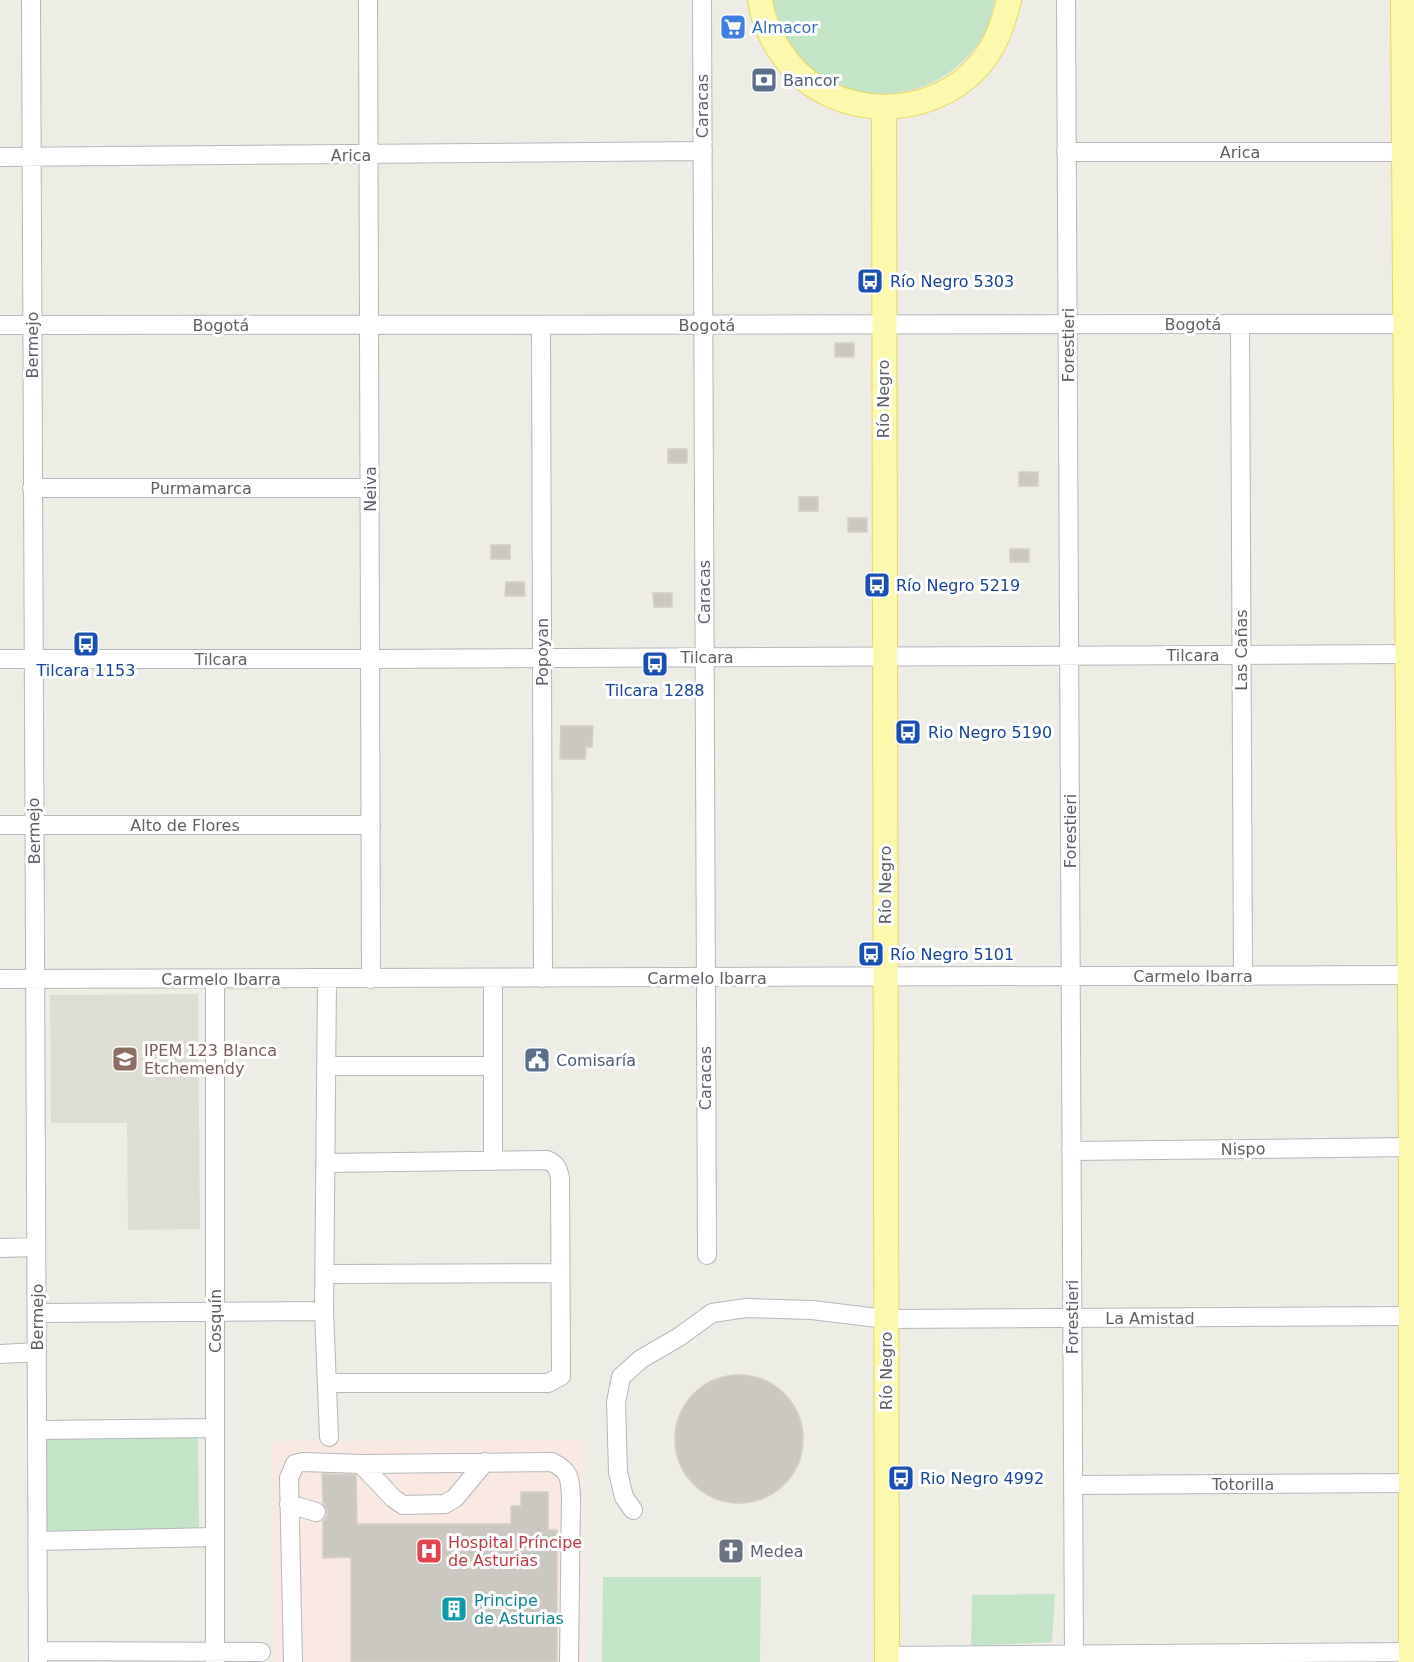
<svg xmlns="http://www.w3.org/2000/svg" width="1414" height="1662" viewBox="0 0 1414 1662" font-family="'DejaVu Sans',sans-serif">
<rect width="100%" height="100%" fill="#eeede5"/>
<path fill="#deddd3" d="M198 994 200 1229 128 1230 127 1123H51L50 995Z"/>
<path fill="#fae8e2" d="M583 1440 584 1662H275L272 1441Z"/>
<path fill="#c3e4c7" d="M772 0H995C992 10 990 22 986 31 958 84 892 109 837 84 822 77 807 67 797 54 784 37 778 20 772 0Z
M198 1432 199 1534 42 1536 43 1435Z
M603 1577H761L760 1662H602Z
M1055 1594 1052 1642 971 1646 972 1595Z"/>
<path fill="#cac8c1" stroke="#d3d0c3" stroke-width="1.5" d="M835 343H854V357H835Z
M668 449H687V463H668Z
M1019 472H1038V486H1019Z
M799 497H818V511H799Z
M848 518H867V532H848Z
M491 545H510V559H491Z
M1010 549H1029V562H1010Z
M506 582H524L525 596H505Z
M653 593H672V607H654Z
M561 726H593L592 747H586L585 759H560Z
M675 1439a64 64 0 1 1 128 0a64 64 0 1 1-128 0Z
M322 1474 356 1475 357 1524H511V1506H521V1492H548V1530H557V1662H351V1557L323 1558V1521L327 1516V1510L323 1503Z"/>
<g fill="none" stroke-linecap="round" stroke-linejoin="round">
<defs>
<path id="minor" d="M31 0 38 1662
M368 0 371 979
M702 0 707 1255
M1066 0 1074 1662
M1066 152H1414
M0 157 703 151
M1240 324 1243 976
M0 325 1414 324
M541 325 543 978
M32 488H370
M0 659H370L1414 654
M0 825H371
M0 979 1414 975
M215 979V1662
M327 979 324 1311 329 1437
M327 1066H493
M1071 1151 1414 1147
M493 1161V978
M326 1163 547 1160C556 1164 558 1168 560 1178L561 1376 548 1383H328
M0 1248 36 1247
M325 1274 560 1273
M37 1313 324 1311
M0 1354 37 1352
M37 1430 215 1428
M361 1464 393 1498 403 1505 445 1504 455 1498 485 1462
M1073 1485 1414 1483
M289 1504 316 1512
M633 1510 624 1497 618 1472 616 1402 621 1377 641 1359 679 1337 712 1313 746 1308 812 1310 886 1319 1414 1316
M37 1541 215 1537
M38 1651 261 1652
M887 1656 1414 1652
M293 1662 289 1478 295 1464 303 1462 361 1464 552 1462C570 1471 570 1478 571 1497L569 1662"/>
<path id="major" d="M760 0C763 22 772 41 785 58 835 127 949 122 992 47 1000 33 1005 16 1009 0
M1403 0 1411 1147V1662
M884 108 887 1662"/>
</defs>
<use href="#minor" stroke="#b5b6bb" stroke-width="20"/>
<use href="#major" stroke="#ead663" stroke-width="26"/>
<use href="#minor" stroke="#fff" stroke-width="18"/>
<use href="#major" stroke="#faf9ae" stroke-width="24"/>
</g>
<defs>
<symbol id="supermarket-square" viewBox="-11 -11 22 22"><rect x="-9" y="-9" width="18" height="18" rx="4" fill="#3f7fe0" stroke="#fff"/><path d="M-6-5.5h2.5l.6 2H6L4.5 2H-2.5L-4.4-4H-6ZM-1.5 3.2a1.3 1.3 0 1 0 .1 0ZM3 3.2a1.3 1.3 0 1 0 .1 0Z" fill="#fff"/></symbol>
<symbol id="bank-square" viewBox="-11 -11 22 22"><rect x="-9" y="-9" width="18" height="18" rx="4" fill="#5c6f8a" stroke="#fff"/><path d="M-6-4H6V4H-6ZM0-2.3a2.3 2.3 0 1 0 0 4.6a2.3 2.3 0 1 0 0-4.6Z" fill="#fff"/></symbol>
<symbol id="bus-square" viewBox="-11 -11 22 22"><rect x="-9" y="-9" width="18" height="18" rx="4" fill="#1a4fb4" stroke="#fff"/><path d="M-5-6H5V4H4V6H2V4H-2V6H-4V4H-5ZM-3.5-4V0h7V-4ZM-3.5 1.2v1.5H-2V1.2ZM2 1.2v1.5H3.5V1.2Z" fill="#fff"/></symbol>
<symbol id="school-square" viewBox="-11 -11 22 22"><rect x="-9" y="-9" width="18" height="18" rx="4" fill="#8d6e63" stroke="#fff"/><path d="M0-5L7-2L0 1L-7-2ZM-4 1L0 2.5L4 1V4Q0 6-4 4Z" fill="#fff"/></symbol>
<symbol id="civic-square" viewBox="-11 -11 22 22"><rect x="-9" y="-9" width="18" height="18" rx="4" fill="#5c6f8a" stroke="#fff"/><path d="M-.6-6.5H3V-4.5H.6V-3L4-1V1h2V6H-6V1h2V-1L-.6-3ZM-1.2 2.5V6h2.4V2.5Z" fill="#fff"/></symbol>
<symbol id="hospital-square" viewBox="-11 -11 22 22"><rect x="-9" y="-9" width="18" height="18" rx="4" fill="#e0444e" stroke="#fff"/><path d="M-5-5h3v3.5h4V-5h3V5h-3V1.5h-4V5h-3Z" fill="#fff"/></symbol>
<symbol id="church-square" viewBox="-11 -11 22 22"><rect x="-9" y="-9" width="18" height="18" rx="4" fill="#6b7280" stroke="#fff"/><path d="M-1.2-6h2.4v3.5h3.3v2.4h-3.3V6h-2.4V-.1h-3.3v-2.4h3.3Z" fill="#fff"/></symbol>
<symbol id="building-square" viewBox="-11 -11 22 22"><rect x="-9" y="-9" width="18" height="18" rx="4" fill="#0f9aa8" stroke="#fff"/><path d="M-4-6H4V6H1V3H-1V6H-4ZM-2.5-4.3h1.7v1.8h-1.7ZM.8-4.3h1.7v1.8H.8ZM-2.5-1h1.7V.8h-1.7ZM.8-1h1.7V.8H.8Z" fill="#fff"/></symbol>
</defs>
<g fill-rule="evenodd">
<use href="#supermarket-square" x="718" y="12" width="30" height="30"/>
<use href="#bank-square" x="749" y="65" width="30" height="30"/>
<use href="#bus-square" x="855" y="266" width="30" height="30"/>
<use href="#bus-square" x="862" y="570" width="30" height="30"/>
<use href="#bus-square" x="71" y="629" width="30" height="30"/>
<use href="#bus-square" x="640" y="649" width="30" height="30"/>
<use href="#bus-square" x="893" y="717" width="30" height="30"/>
<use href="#bus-square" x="856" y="939" width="30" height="30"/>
<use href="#school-square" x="110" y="1044" width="30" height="30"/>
<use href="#civic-square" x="522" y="1045" width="30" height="30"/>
<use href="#bus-square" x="886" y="1463" width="30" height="30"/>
<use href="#hospital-square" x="414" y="1536" width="30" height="30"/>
<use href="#church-square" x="716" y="1536" width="30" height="30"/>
<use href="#building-square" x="439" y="1594" width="30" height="30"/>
</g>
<g text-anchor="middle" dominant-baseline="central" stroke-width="6" stroke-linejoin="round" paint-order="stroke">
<g font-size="16" fill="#366cbe" stroke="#fff" text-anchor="start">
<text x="752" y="27">Almacor</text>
</g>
<g font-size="16" fill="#4e5e75" stroke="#fff" text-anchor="start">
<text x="783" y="80">Bancor</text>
<text x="556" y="1060">Comisaría</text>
</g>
<g font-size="16" fill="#5d5f64" stroke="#fff">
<text transform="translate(702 106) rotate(-90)">Caracas</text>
<text x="1240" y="152">Arica</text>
<text x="351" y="155">Arica</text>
<text x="1193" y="324">Bogotá</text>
<text x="221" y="325">Bogotá</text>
<text x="707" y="325">Bogotá</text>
<text transform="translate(32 345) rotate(-90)">Bermejo</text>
<text transform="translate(1068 345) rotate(-90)">Forestieri</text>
<text transform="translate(883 399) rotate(-90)">Río Negro</text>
<text x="201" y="488">Purmamarca</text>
<text transform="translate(370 489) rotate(-90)">Neiva</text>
<text transform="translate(704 592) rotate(-90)">Caracas</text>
<text transform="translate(1241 650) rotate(-90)">Las Cañas</text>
<text transform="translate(542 652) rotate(-90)">Popoyan</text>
<text x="1193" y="655">Tilcara</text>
<text x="707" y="657">Tilcara</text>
<text x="221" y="659">Tilcara</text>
<text x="185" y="825">Alto de Flores</text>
<text transform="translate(34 831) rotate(-91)">Bermejo</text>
<text transform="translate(1070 831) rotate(-90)">Forestieri</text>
<text transform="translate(885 885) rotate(-90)">Río Negro</text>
<text x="1193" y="976">Carmelo Ibarra</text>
<text x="707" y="978">Carmelo Ibarra</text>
<text x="221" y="979">Carmelo Ibarra</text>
<text transform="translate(705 1078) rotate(-90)">Caracas</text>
<text transform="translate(1243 1149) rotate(-1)">Nispo</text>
<text transform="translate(37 1317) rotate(-90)">Bermejo</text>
<text transform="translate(1072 1317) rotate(-90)">Forestieri</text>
<text x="1150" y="1318">La Amistad</text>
<text transform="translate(215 1321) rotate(-90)">Cosquín</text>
<text transform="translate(886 1371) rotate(-90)">Río Negro</text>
<text x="1243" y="1484">Totorilla</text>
</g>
<g font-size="16" fill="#164399" stroke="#fff" text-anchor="start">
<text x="890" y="281">Río Negro 5303</text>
<text x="896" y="585">Río Negro 5219</text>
<text x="86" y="670" text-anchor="middle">Tilcara 1153</text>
<text x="655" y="690" text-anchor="middle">Tilcara 1288</text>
<text x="928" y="732">Rio Negro 5190</text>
<text x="890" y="954">Río Negro 5101</text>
<text x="920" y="1478">Rio Negro 4992</text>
</g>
<g font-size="16" fill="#785e54" stroke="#fff" text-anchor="start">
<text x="144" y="1050">IPEM 123 Blanca<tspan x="144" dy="18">Etchemendy</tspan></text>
</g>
<g font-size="16" fill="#be3a42" stroke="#fff" text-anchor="start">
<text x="448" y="1542">Hospital Príncipe<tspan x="448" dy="18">de Asturias</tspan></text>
</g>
<g font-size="16" fill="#5b616d" stroke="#fff" text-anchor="start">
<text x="750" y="1551">Medea</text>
</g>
<g font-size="16" fill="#0d838f" stroke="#fff" text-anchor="start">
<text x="474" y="1600">Principe<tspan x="474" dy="18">de Asturias</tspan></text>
</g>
</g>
</svg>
